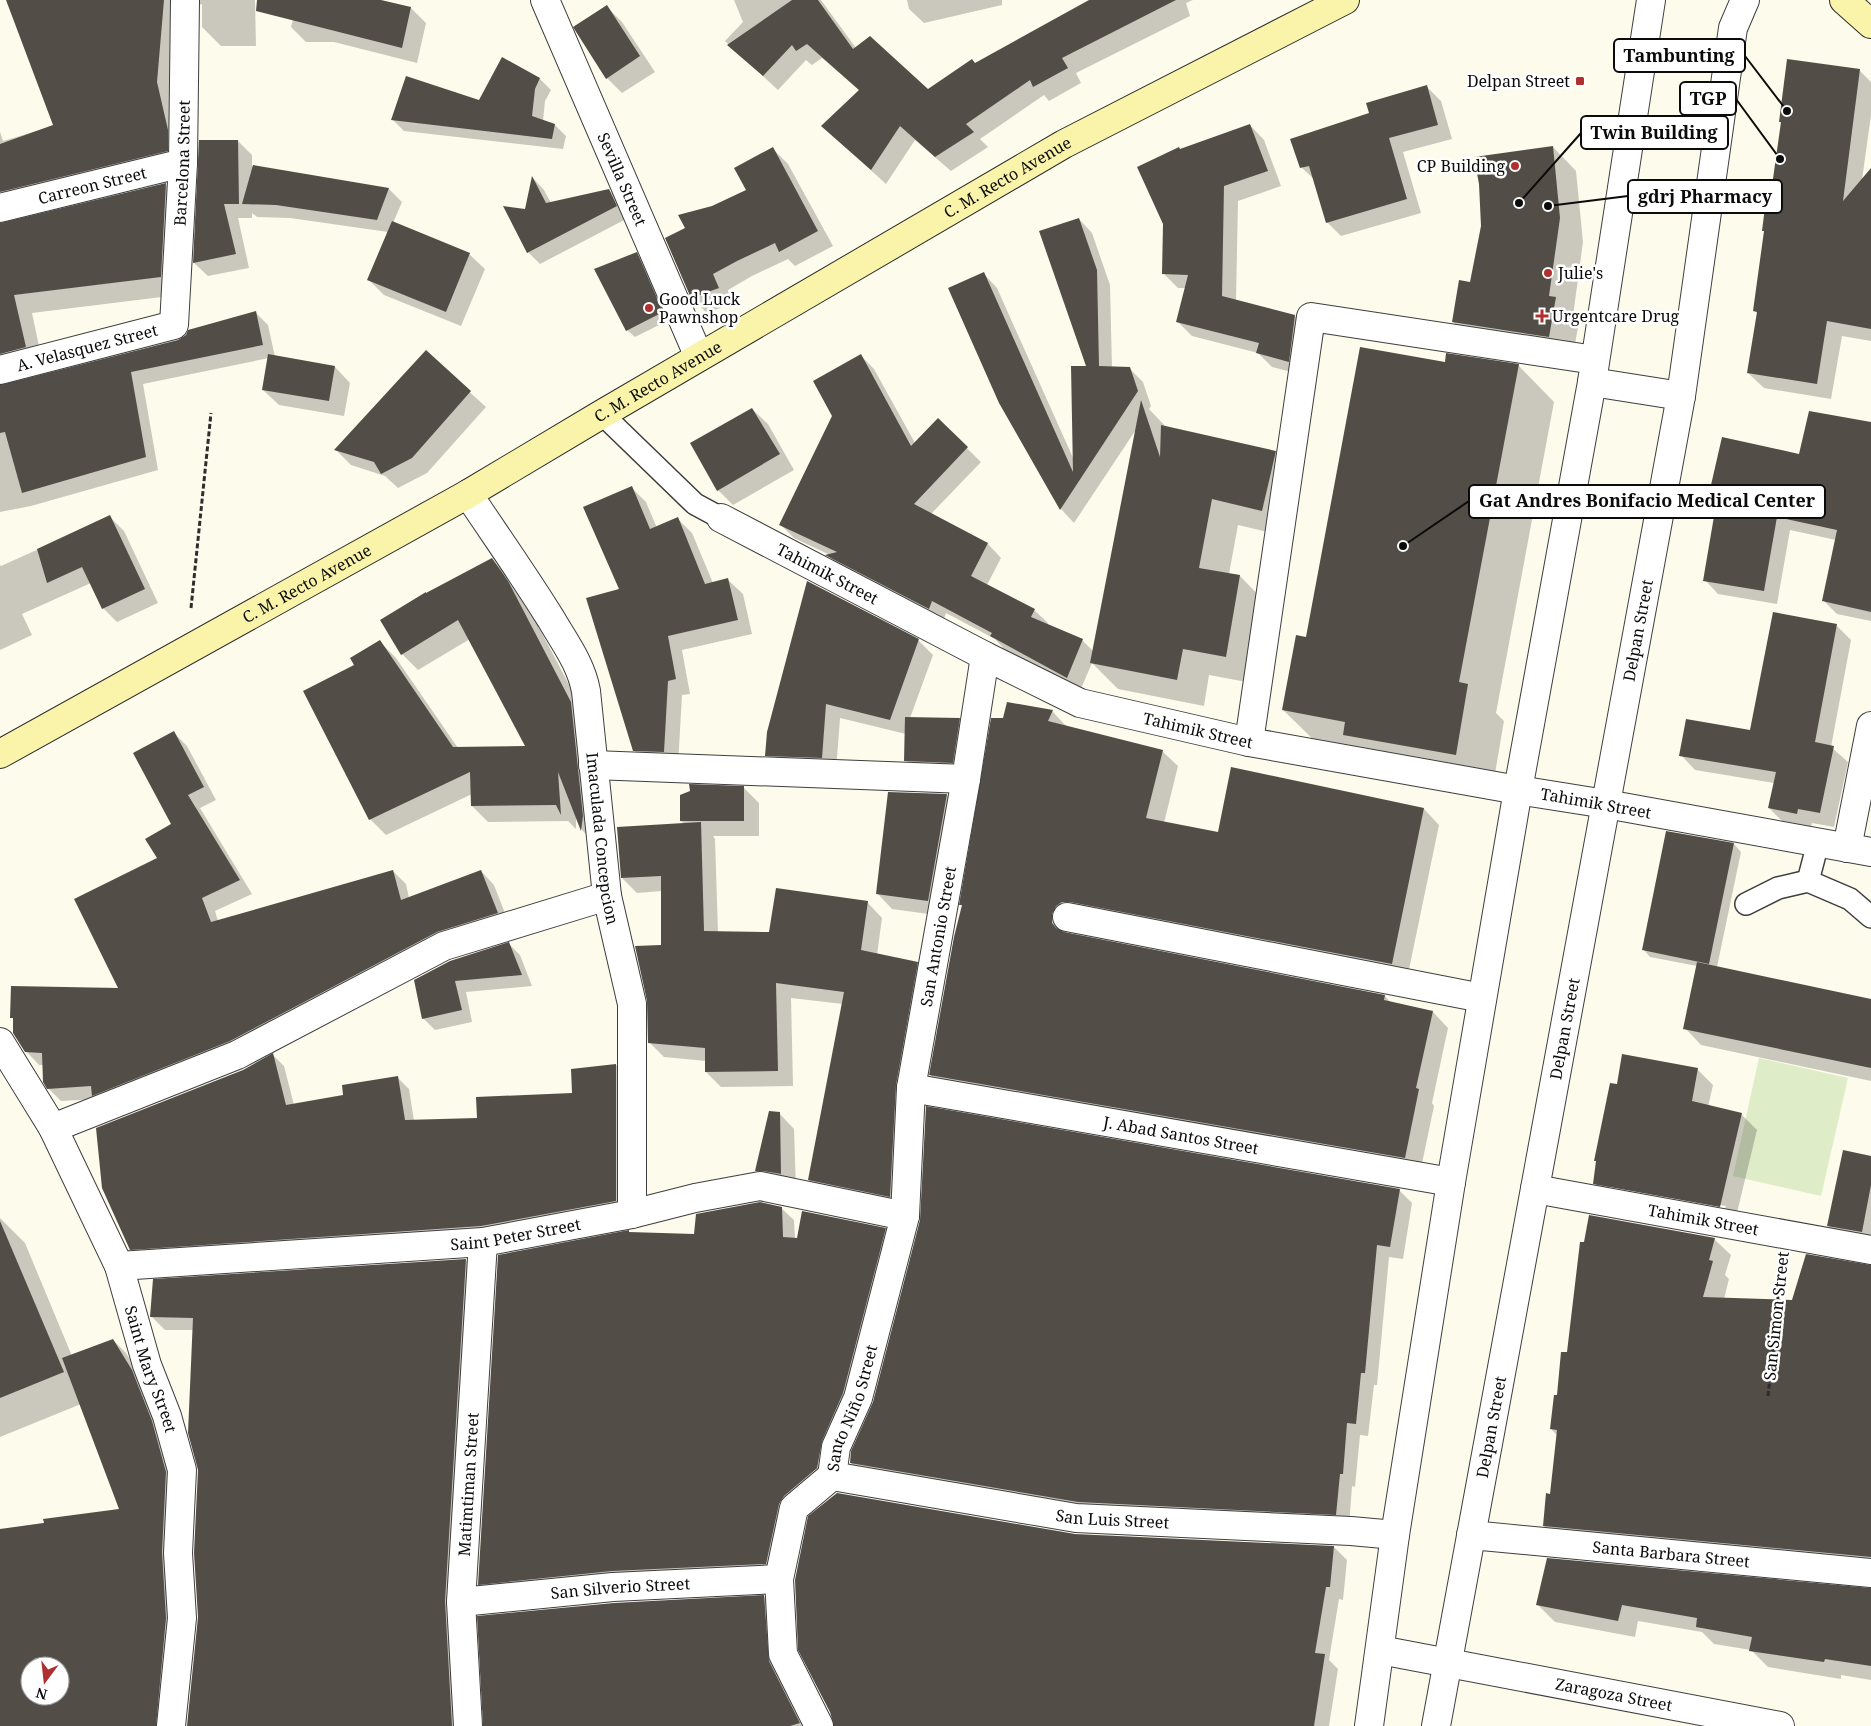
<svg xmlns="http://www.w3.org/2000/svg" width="1871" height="1726" viewBox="0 0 1871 1726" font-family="'Noto Serif',serif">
<rect width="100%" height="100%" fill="#fdfbeb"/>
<path fill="#deecc8" d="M1759 1058 1848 1078 1821 1196 1733 1176Z"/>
<path fill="#0003" fill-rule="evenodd" d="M9 0H255L256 46H221L202 27V4L196 6 187 151 20 211 0 190V132L3 141 54 126Z
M298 0H376L411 8 426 23 417 63 334 42H306L291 27Z
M734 0H821L856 48 928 91 1095 0H1193L1186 3 1190 16 1076 73 1081 83 1049 101 1044 95 980 139 988 147 951 171 915 140 886 184 822 126 860 91 822 58 812 65 806 60 778 90 725 41 743 22Z
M907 0H1002V5L924 23 909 9Z
M607 7 622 22 655 72 622 93 607 78Z
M502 59 540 79 551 90 545 101 543 121 555 125 566 136 563 149 404 131 393 120 480 101Z
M1789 61 1860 71 1871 82V115L1862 180 1871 170V341L1842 336 1831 399 1764 388 1748 373 1758 314 1755 311 1765 232 1763 230 1771 201 1782 124 1780 122Z
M1427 87 1441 101 1452 139 1403 152 1421 213 1341 236 1327 222 1315 180 1302 168 1370 114Z
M1250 125 1264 140 1281 186 1238 201 1236 301 1295 316 1309 330 1303 375 1272 367 1258 353 1192 336 1178 322 1186 288H1178L1164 274 1180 150Z
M238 141 252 155V166L389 189 402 202 393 223 469 254 485 269 461 326 384 295 369 280 388 232 290 218 257 217 252 213V218H238L249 268 208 276 194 263Z
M1553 147 1576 171 1583 242 1573 316 1579 322 1572 360 1476 345 1453 322Z
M772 148 788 164 833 246 795 266 788 259 752 276 728 290 733 303 707 313 692 298 666 239 687 228 712 207 747 191Z
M533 178 544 190 551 203 609 190 621 203 628 218 540 264 528 252 526 211Z
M166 185 184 203 178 295 32 313 43 365 0 384V225Z
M1079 219 1092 233 1110 285 1112 368H1129L1143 382 1151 406 1149 409 1167 428 1275 452 1302 478 1289 537 1238 525 1229 574 1240 576 1266 603 1252 683 1209 675 1204 706 1118 689 1092 663 1080 691 1005 650 995 639 946 613 943 622 840 568 828 555H830L794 538 781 525 861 356 874 369 915 443 938 420 981 462 931 514 988 544 1001 558 987 585 1034 610 1048 623 1047 625 1082 640 1094 652 1137 428 1074 523 1061 509 1000 402 984 274 997 288 1074 460 1088 367Z
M636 254 644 261 669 320 635 337 627 330Z
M255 312 268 325 275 357 335 367 350 383 344 416 279 405 263 390 269 358 143 384 158 470 31 506 0 512V386L178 341Z
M426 352 486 407 427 473 398 488 385 476 351 465 336 450Z
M1446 364 1518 365 1554 402 1496 713 1504 721 1492 791 1320 746 1283 710 1307 638Z
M752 409 768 424 794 470 733 505 718 490Z
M1871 423V621L1837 614 1824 601 1836 540 1790 530 1777 604 1718 594 1705 580 1720 493 1712 485 1800 456Z
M631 487 646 502 657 528 678 519 692 533 713 583 728 580 743 594 752 634 682 650 690 694 682 695 678 766 649 765 634 750 620 589Z
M110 517 124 531 158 603 117 622 103 608 91 583 22 614 32 635 0 650V565L1 566Z
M492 560 508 576 524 599 587 719 597 845 582 830 576 814V829L568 821 488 822 472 806V794L386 835 370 819 355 666 380 642 396 658 458 748H527L470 639 418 670 402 654 426 594Z
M1837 626 1851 640 1831 747 1848 762 1834 827 1812 823 1811 828 1784 823 1769 808 1774 783 1695 770 1681 755 1751 732Z
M918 640 933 655 910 718 959 719 974 734 968 778 921 776 906 761V734L840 718 836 772 781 770 767 755 768 732Z
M1008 703 1052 711 1068 728 1162 751 1178 766 1164 823 1219 834 1424 809 1439 825 1407 979 1067 931V934L1385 996 1391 1003 1433 1012 1448 1028 1432 1103 1434 1106 1420 1173 946 1091 930 1075 963 906 961 904Z
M174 733 187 746 216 800 200 808 252 894 215 911 218 921 393 871 406 884 409 898 481 871 494 885 510 926 244 1053 98 1099 61 1101 48 1088 44 1065H39L26 1051 14 1020 12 1017 120 989 159 859 172 824Z
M744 788 759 803V836H713L715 839 718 932 770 933 867 902 882 918 877 955 917 963 932 978 905 1211 824 1195 809 1180 843 1004 791 998 793 1086 721 1087 706 1072V1061L664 1057 649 1042 663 946 662 891 637 893 622 878 685 824 681 821Z
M890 793 947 795 962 810 943 916 892 909 877 893Z
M1734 844 1741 852 1717 967 1871 1000V1081L1701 1045 1685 1028 1697 966 1650 957 1643 949Z
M509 944 520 955 532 986 466 992 472 1022 435 1030 423 1018 415 980Z
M273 1055 284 1066 294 1105 345 1096 398 1078 409 1089 414 1121 478 1119 573 1094 616 1065 627 1076V1212L493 1237 142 1260 131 1249 243 1071Z
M1697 1069 1713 1085 1708 1107 1741 1114 1757 1130 1735 1221 1610 1199 1594 1183 1618 1086ZM1610 1185 1726 1206 1725 1209 1610 1188Z
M779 1113 794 1129 796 1189 772 1186 756 1171Z
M1871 1158V1247L1845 1243 1829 1226Z
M1399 1190 1412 1203 1403 1259 1389 1257 1377 1385H1374L1368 1436 1360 1435 1355 1487 1352 1486 1349 1527 1092 1515 864 1476 851 1463 874 1402Z
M781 1208 794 1220 795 1239 885 1229 898 1242 855 1406 796 1509 779 1576 492 1597 479 1584 630 1233 695 1236Z
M0 1218 25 1243 72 1356 113 1340 126 1353 145 1385 179 1486 169 1726H0V1530L121 1510 81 1404 0 1437ZM30 1666H60V1696H30Z
M1714 1239 1731 1255 1725 1275 1729 1279 1724 1299 1793 1302 1871 1266V1572L1561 1542 1544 1526 1552 1495 1558 1436 1551 1429 1568 1354Z
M466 1260 479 1273 464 1726H188L199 1620V1470L193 1330H165L152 1317Z
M1075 1535 1334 1547 1347 1560 1343 1600 1339 1599 1329 1660 1338 1669 1329 1726H836Z
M1871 1590V1680L1841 1675V1679L1768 1667 1751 1650 1714 1644 1702 1632 1638 1621 1635 1637 1555 1622 1538 1605Z
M764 1597 777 1610 807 1726H485Z"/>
<path fill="#534d48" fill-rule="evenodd" d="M6 0H164L157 82 168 130V151L0 192V144L53 125Z
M257 0H381L411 7 402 48 256 11Z
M792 0H818L853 49 870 36 928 89 972 59 975 63 1089 0H1176L1062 58 1068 68 1033 87 1030 80 966 124 974 132 935 157 900 126 871 170 821 126 859 90 807 44 796 51 792 45 763 76 727 45Z
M607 5 640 56 606 79 573 27Z
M502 57 540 78 535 89 532 116 555 124 552 139 391 120 406 76 479 100Z
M1787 59 1860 69 1843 201 1871 168V329L1827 321 1817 384 1747 373 1757 312 1753 311 1764 231H1762L1766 199 1770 200 1781 122H1779Z
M1427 85 1438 125 1389 138 1407 199 1326 223 1309 166 1300 168 1290 139 1369 113 1366 103Z
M1250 124 1268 171 1224 186 1222 296 1295 315 1289 362 1256 353 1259 343 1176 322 1188 275 1162 274 1163 224 1137 167 1179 147 1180 149Z
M199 140H238L239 204H224L236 254 193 263Z
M1553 146 1560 218 1549 296 1556 297 1549 337 1452 322 1459 280 1470 282 1481 226 1479 184 1474 157Z
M773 147 818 231 779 252 775 243 737 261 713 274 719 288 691 298 665 238 685 228 678 215 712 206 746 190 734 168Z
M253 165 389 188 377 220 276 205 242 204Z
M532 176 546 203 609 189 617 206 527 253 503 206 525 209Z
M166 183 161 277 14 295 26 347 0 354V223Z
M1079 218 1097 270 1099 366 1130 367 1138 391 1060 510 999 403 948 288 984 272 1073 472 1071 366H1086L1039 231Z
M392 221 470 253 446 312 367 280Z
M637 252 663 312 626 331 594 269Z
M256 311 263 345 131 372 146 457 22 493 5 432 0 433V385L178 340 186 335 188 330Z
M1360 347 1445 362 1446 353 1519 364 1459 682 1468 684 1456 755 1343 735 1345 722 1282 710 1296 635 1306 637Z
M426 350 471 391 412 458 381 474 374 462 334 450Z
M268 354 335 366 329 401 262 390Z
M861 354 911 446 938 418 968 447 914 504 988 543 971 576 1035 609 1031 617 1083 639 1067 678 990 636 992 633 932 601 929 609 825 555 837 552 779 525 832 416 813 381Z
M1141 400 1160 457 1161 425 1276 451 1262 511 1212 499 1199 568 1240 575 1226 657 1183 649 1177 680 1090 663Z
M752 408 780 454 717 491 690 443Z
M1809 411 1871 422V612L1822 601 1837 530 1777 517 1764 591 1703 581 1719 487 1711 485 1722 437 1799 454Z
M632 486 650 529 678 517 705 584 728 578 738 620 668 636 676 679 668 681 664 752 633 751 586 598 619 589 583 507Z
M110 515 145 589 102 609 82 567 47 583 37 549Z
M492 558 508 581 571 702 583 816 581 831 558 772 561 815 556 805 471 806 470 772 369 820 303 691 354 665 350 658 380 640 453 747 525 746 458 620 401 655 380 620 426 592V593Z
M807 581 919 639 890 720 826 704 822 758 765 756 767 732Z
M1773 612 1837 624 1815 742 1834 746 1820 813 1798 809 1797 814 1768 808 1776 772 1679 756 1686 719 1750 730Z
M1007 702 1053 710 1048 721 1163 750 1146 818 1218 832 1231 767 1424 808 1392 964 1070 902H1062L1056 906 1052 914V923L1056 928 1064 932 1385 995 1384 1000 1433 1011 1416 1088 1419 1089 1405 1158 929 1075 954 937 962 905H959L991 718H1003Z
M905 717 960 718 953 763 904 761Z
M174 731 204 787 188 795 240 880 202 898 211 922 393 870 401 900 481 870 498 913 437 932 230 1041 92 1096 91 1086 47 1089 43 1082 42 1053 25 1052 13 1033V1018H10L11 986 118 988 74 899 157 858 145 839 171 824 133 753Z
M689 784 744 786V821H680V795L690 791Z
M888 792 947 794 928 901 876 894Z
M701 822 704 931 769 932 776 888 868 901 861 950 918 962 896 1085 890 1197 808 1180 844 992 776 983 778 1071 705 1072V1048L648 1043 647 1001 635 946 661 945V876L621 878 617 827Z
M1666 831 1734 843 1709 964 1642 950Z
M509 942 522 975 455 981 462 1010 422 1019 414 980 450 961Z
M1697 962 1871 999V1068L1683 1029Z
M273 1053 286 1105 343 1095 342 1085 398 1076 405 1120 477 1118 476 1097 572 1093 571 1069 616 1064V1201L481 1226 130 1250 102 1188 96 1128 243 1070Z
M1622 1054 1698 1068 1692 1101 1742 1113 1720 1207 1593 1184 1596 1161H1594L1610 1083 1617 1084Z
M926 1106 1400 1189 1390 1247 1377 1245 1365 1373H1361L1356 1424 1347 1423 1343 1474H1340L1336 1515 1078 1502 850 1463 851 1451 873 1402 920 1220Z
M769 1111 780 1112 781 1174 763 1171H755Z
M1843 1150 1871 1156V1185L1862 1232 1827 1226Z
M760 1202 782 1207 783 1237 797 1238 802 1211 886 1228 843 1393 822 1441 817 1468 784 1496 779 1504 766 1564 612 1571 478 1585 498 1255 629 1230V1232L694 1234 696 1214Z
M1589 1215 1715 1238 1709 1260 1713 1261 1703 1297 1792 1300 1806 1254 1871 1265V1557L1543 1526 1546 1493 1550 1494 1557 1430 1550 1429 1554 1395H1557L1561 1352H1567L1580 1242H1584Z
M0 1221 64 1372 0 1398Z
M466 1259 445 1601 452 1726H187L198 1617 194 1553 198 1470 188 1433 193 1318 150 1317 153 1279Z
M113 1339 132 1370 152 1421 166 1472 162 1552 166 1618 156 1726H0V1529L44 1523 43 1519 119 1509 62 1358ZM30 1666H60V1696H30Z
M837 1493 1075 1534 1334 1546 1330 1587H1326L1315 1653 1325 1654 1314 1726H834L830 1712 798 1650 795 1580 808 1516Z
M1547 1558 1871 1588V1666L1825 1659 1824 1662 1749 1651 1752 1637 1696 1627 1697 1618 1622 1605 1618 1621 1536 1605Z
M764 1595 769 1661 800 1723 790 1726H483L477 1616 614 1603Z"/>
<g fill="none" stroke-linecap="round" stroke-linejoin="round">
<defs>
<path id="service" d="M602 414 695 504 721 518
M1818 843 1808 881 1850 899 1871 917
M1746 904 1778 888 1808 881"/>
<g id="pedestrian">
<path id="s1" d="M468 494C496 536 525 577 551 619 565 643 581 664 586 691L607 896 632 1004V1214"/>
<path d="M1249 742 1311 317 1595 360"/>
<path d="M593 765 966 779"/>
<path d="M1847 848 1871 726"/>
<path d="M1067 917 1482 998"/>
<path id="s2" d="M0 1042 53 1128 119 1266 147 1365 167 1416 182 1470 178 1553 182 1618 171 1726"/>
<path id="s3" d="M911 1088 1451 1182"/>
<path d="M53 1128 237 1055 444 946 607 896"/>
<path id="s4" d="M119 1266 483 1242 632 1214 695 1198 760 1186 905 1216"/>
<path id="s5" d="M461 1602 613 1587 779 1579"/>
<path id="s6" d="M819 1726 783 1654 779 1579 794 1508 832 1476 836 1447 858 1398 905 1216 911 1088 966 779 985 656"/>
</g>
<g id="minor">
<path id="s7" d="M545 0 699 357"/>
<path id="s8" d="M0 208 183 163"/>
<path id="s9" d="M0 370 174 325 183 163 185 0"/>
<path id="s10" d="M721 518 985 656 1080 703 1249 742 1518 790"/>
<path d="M1606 804 1871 852"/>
<path id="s11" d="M1535 1189 1871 1250"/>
<path id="s12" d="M832 1476 1076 1518 1351 1531 1395 1535"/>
<path id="s13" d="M1471 1535 1871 1573"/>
<path id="s14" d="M468 1726 461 1602 483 1242"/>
</g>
<g id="tertiary">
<path d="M1592 382 1681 396"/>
<path d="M1518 790 1606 804"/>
<path id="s15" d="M1380 1650 1780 1726"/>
<path d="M1369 1726 1395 1535 1451 1182 1518 790 1592 382 1651 0"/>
<path id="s16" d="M1436 1726 1681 396 1733 28 1745 0"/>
</g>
<g id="secondary">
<path d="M1844 0 1871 24"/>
<path id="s17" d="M0 754 468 494 602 414 1064 144 1345 0"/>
</g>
</defs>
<use href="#service" stroke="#3e3e3e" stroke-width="24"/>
<use href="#pedestrian" stroke="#3e3e3e" stroke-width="30"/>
<use href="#minor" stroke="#3e3e3e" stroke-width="30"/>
<use href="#tertiary" stroke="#3e3e3e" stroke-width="30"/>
<use href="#secondary" stroke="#2d2d2d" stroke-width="30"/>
<path stroke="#2d2d2d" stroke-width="3" stroke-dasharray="5 2.5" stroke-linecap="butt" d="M191 608 211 413
M1768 1396 1781 1267"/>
<use href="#service" stroke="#fff" stroke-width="21"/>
<use href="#pedestrian" stroke="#fff" stroke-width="28"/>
<use href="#minor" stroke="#fff" stroke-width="28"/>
<use href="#tertiary" stroke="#fff" stroke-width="28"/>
<use href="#secondary" stroke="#f9f4aa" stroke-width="28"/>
</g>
<g fill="#af302f" stroke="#fff" stroke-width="2">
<rect x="1575" y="76" width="10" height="10" rx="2.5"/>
<circle cx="1515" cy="166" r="5"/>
<circle cx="1548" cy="273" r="5"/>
<circle cx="649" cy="308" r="5"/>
<path d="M1539.5 308.5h5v5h5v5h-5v5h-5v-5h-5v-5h5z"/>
</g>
<g text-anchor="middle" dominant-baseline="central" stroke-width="5" stroke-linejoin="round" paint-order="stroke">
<g font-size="16" fill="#0b0b0b" stroke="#fff" text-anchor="start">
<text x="1570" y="81" text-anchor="end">Delpan Street</text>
<text x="1505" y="166" text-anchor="end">CP Building</text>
<text x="1558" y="273">Julie's</text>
<text x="659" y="299">Good Luck<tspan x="659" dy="18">Pawnshop</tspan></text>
<text x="1552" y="316">Urgentcare Drug</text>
</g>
<g font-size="16" fill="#0b0b0b" stroke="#fff">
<text stroke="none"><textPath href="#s9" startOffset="342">Barcelona Street</textPath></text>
<text stroke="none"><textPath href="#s17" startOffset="1161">C. M. Recto Avenue</textPath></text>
<text stroke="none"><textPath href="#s7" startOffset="195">Sevilla Street</textPath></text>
<text stroke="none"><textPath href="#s8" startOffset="95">Carreon Street</textPath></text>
<text stroke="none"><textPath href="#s9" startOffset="90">A. Velasquez Street</textPath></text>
<text stroke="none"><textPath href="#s17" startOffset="756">C. M. Recto Avenue</textPath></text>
<text stroke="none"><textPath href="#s10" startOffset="120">Tahimik Street</textPath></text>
<text stroke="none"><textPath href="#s17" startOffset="351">C. M. Recto Avenue</textPath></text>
<text stroke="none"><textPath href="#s16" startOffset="1114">Delpan Street</textPath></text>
<text stroke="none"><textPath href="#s10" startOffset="525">Tahimik Street</textPath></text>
<text transform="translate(1596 803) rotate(10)">Tahimik Street</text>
<text stroke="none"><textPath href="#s1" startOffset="379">Imaculada Concepcion</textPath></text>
<text stroke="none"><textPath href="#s6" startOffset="831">San Antonio Street</textPath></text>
<text stroke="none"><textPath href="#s16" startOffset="709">Delpan Street</textPath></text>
<text stroke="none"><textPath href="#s3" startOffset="274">J. Abad Santos Street</textPath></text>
<text stroke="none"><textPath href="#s11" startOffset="171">Tahimik Street</textPath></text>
<text stroke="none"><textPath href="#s4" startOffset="398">Saint Peter Street</textPath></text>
<text transform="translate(1776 1316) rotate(-84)">San Simon Street</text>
<text stroke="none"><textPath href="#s2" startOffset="362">Saint Mary Street</textPath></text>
<text stroke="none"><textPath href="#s6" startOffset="349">Santo Niño Street</textPath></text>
<text stroke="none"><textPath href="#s16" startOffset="304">Delpan Street</textPath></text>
<text stroke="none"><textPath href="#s14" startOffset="242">Matimtiman Street</textPath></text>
<text stroke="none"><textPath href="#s12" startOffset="284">San Luis Street</textPath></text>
<text stroke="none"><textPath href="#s13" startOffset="201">Santa Barbara Street</textPath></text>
<text stroke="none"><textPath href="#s5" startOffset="160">San Silverio Street</textPath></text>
<text stroke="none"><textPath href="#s15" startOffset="238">Zaragoza Street</textPath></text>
</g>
</g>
<path fill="none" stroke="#0b0b0b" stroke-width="2" d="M1787 111L1745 56M1780 159L1736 99M1519 203L1581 133M1548 206L1628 196M1403 546L1469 501"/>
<g fill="#0b0b0b" stroke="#fff" stroke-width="2">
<circle cx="1787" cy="111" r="5"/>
<circle cx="1780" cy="159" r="5"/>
<circle cx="1519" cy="203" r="5"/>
<circle cx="1548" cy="206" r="5"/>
<circle cx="1403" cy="546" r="5"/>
</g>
<g fill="#fff" stroke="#0b0b0b" stroke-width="2">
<rect x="1614" y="39" width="131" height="33" rx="5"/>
<rect x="1680" y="82" width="56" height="33" rx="5"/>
<rect x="1581" y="116" width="147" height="33" rx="5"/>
<rect x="1628" y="180" width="154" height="33" rx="5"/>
<rect x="1469" y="485" width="356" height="33" rx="5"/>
</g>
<g font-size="18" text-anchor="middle" font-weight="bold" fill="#0b0b0b">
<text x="1679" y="62">Tambunting</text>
<text x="1708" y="105">TGP</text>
<text x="1654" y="139">Twin Building</text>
<text x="1705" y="203">gdrj Pharmacy</text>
<text x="1647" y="507">Gat Andres Bonifacio Medical Center</text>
</g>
<g transform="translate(45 1681) rotate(195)"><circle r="24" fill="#ffffff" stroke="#9d9d9d"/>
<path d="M0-4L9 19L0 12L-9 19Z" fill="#af302f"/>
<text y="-8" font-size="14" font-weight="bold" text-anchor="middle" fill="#0b0b0b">N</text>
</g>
</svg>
